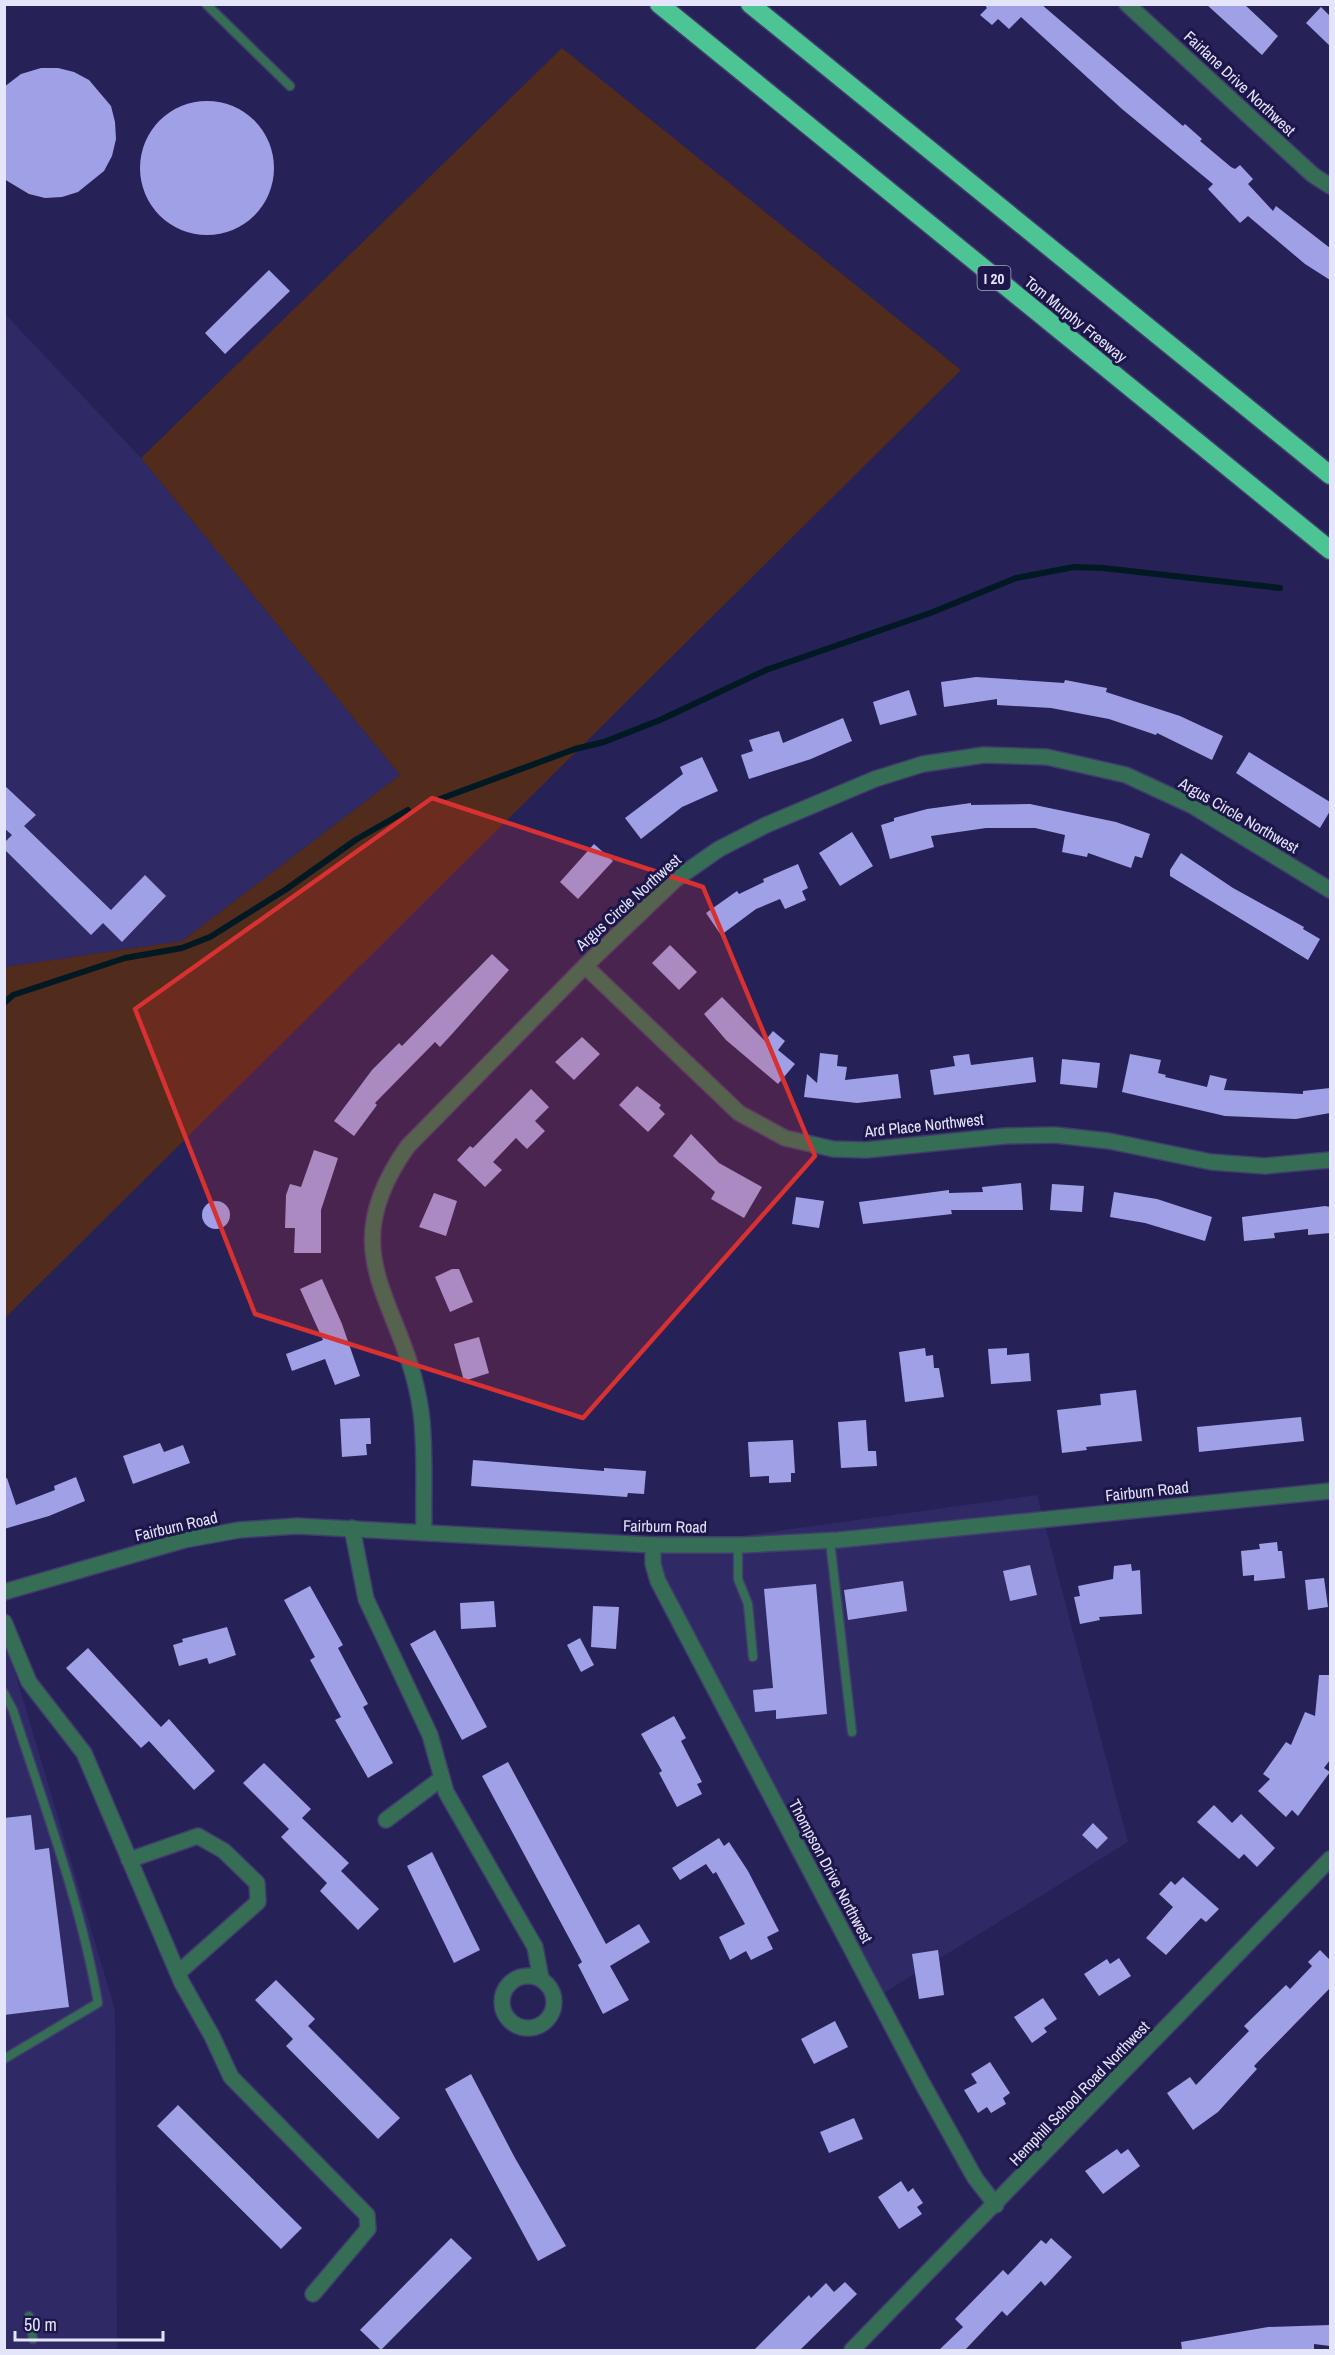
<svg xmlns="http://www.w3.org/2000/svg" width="1335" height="2355" viewBox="0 0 1335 2355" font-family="'Archivo Narrow',sans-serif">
<rect width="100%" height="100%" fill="#262156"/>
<path fill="#2f2a66" d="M4 313 141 458 400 775 182 941 5 967Z
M1037 1495 1128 1842 869 2002 647 1549Z
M4 1635 115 2010 117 2350H5Z"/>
<path fill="#512b1b" d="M562 48 961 370 5 1318V967L182 941 400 775 141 458Z"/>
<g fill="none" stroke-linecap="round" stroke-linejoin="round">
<path stroke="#001922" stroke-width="6" d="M440 799 575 749 604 742 660 720 766 670 933 612 1016 578 1074 567 1103 568 1280 588
M4 1003 13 995 125 958 182 948 210 937 285 890 357 839 408 810"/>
</g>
<path fill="#a0a0e6" d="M984 4H1041L1183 126 1185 124 1202 139 1200 141 1231 167 1235 169 1240 165 1253 179 1248 184 1273 211 1276 206 1330 248V280L1305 264 1248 216 1240 223 1208 189 1213 184 1122 109 1021 17 1009 29 998 19 992 25 980 15 987 8Z
M1206 4H1244L1278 36 1262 55Z
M1321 7 1330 16V46L1306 23Z
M41 68H58L74 72 89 80 111 106 115 122 116 139 112 156 104 171 78 192 62 197 45 198 29 194 4 179V87L21 74Z
M140 168a67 67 0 1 1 134 0a67 67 0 1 1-134 0Z
M269 270 290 291 225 354 205 333Z
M976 677 1064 683 1065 680 1107 688 1106 692 1180 716 1223 736 1212 760 1157 733 1156 735 1109 719 1051 708 997 705V699L944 707 941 682Z
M909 690 917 715 880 725 873 702Z
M843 718 852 741 811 759 749 779 741 755 753 751 749 740 779 731 783 743Z
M1249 752 1330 802V811L1320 828 1236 773Z
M702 757 718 791 682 807 641 839 625 818 683 774 680 767Z
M4 785 36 815 24 826 111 910 145 875 166 896 122 942 103 923 91 935 4 849V843L12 835 4 828Z
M971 803V805L1030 804 1116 822 1150 834 1142 858 1135 856 1131 868 1088 853 1087 857 1062 852 1065 835 1035 828H986L931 836 934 847 890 859 881 825 894 821V818L927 809Z
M852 832 873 866 840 886 819 853Z
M594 844 613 861 578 899 560 882Z
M1181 853 1233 888 1304 927 1303 929 1320 939 1308 960 1170 876V870Z
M798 864 808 888 802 891 806 900 785 909 780 899 756 909 721 935 706 913 737 891 739 894 764 882 763 879Z
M670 945 697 972 679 990 652 963Z
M492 954 509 970 452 1034 440 1047 435 1042 375 1103 377 1105 354 1136 334 1121 372 1070 399 1043 402 1046Z
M722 997 765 1041 773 1031 785 1041 778 1050 795 1064 778 1084 726 1040 704 1014Z
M582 1037 600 1054 574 1080 555 1062Z
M820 1053 838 1055 837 1066 847 1067 845 1080 898 1074 901 1098 857 1103 804 1097 807 1074 817 1083Z
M969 1054 971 1065 1033 1057 1036 1082 934 1095 930 1070 955 1066 953 1056Z
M1130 1054 1161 1060 1158 1073 1166 1075 1165 1077 1207 1087 1210 1075 1227 1079 1224 1090 1303 1094V1091L1330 1088V1113L1296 1119 1225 1116 1122 1092Z
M1062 1059 1100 1063 1097 1088 1060 1084Z
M637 1086 661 1105 659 1108 665 1114 648 1132 619 1105Z
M531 1089 549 1107 535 1121 545 1131 527 1149 516 1138 493 1162 502 1170 485 1187 457 1160 470 1146 473 1148Z
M691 1134 719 1163 762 1187 744 1218 711 1199 715 1192 673 1156Z
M314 1150 338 1158 321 1210V1253H294L295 1228H285L286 1195 290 1184 301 1187Z
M1021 1183 1023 1210H951L952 1214 863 1224 859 1202 949 1190V1193L983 1192 982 1187Z
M1052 1184 1084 1186 1082 1212 1050 1210Z
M1114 1192 1157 1199 1212 1217 1205 1241 1145 1223 1110 1217Z
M434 1193 457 1201 446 1236 419 1227Z
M796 1197 824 1201 819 1228 792 1224Z
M202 1215a14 14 0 1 1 28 0a14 14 0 1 1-28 0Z
M1325 1206 1330 1207V1233L1308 1235V1229L1274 1233 1275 1238 1244 1241 1242 1217Z
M452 1269H459L473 1302 450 1312 435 1277Z
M322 1279 342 1324 360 1376 335 1385 325 1359 292 1371 286 1354 323 1340 300 1289Z
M479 1337 489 1373 464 1381 454 1344Z
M925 1348 926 1356 933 1355 934 1368H939L944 1397 905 1402 899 1352Z
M1007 1348V1355L1029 1353 1031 1381 991 1384 988 1349Z
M1136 1390 1142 1441 1086 1447 1087 1450 1062 1453 1057 1410 1101 1405 1100 1394Z
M1301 1417 1304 1441 1199 1452 1197 1427Z
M370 1418 371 1444H366L367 1455 342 1457 340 1419Z
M866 1420 868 1451H876L877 1466 841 1468 838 1422Z
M793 1440 795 1473H791V1482L769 1483V1476L750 1477 748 1442Z
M160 1443 164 1452 183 1445 190 1463 133 1484 123 1456Z
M473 1460 604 1471V1468L646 1471 644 1494 628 1493 627 1497 471 1486Z
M76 1477 85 1501 49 1516 4 1529V1479L7 1478 16 1505 55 1490 54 1486Z
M1277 1542 1278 1551H1282L1285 1578 1254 1581V1575L1243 1576 1241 1551 1260 1549 1259 1544Z
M1131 1564 1132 1571 1140 1570 1142 1614 1099 1617 1100 1620 1080 1624 1074 1597 1080 1596 1078 1586 1113 1579 1114 1566Z
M1030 1565 1037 1595 1010 1601 1003 1571Z
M1324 1578 1328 1607 1308 1610 1305 1580Z
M903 1581 907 1611 848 1620 844 1590Z
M816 1584 827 1714 776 1719V1710L755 1712 753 1690 773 1688 764 1589Z
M310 1586 343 1645 338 1648 368 1704 363 1707 393 1763 368 1778 335 1720 341 1717 310 1660 315 1657 284 1600Z
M494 1601 496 1627 461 1629 460 1603Z
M593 1606 619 1607 616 1649 591 1647Z
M227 1627 236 1655 209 1664 207 1658 179 1666 173 1645 183 1642 182 1639Z
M435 1630 487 1727 462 1740 410 1644Z
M580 1638 594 1665 581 1672 567 1645Z
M88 1648 161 1727 169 1719 215 1771 194 1790 149 1741 141 1748 66 1668Z
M1319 1675H1330V1760L1324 1768 1330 1772 1298 1816 1292 1810 1286 1817 1258 1791 1270 1779 1263 1774 1286 1742 1291 1745 1305 1712 1315 1716Z
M674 1716 686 1738 681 1741 702 1782 697 1784 702 1794 677 1807 659 1773 662 1771 641 1734Z
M508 1762 606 1944 639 1924 650 1942 610 1966 629 2000 603 2014 578 1965 582 1962 482 1776Z
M264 1763 311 1809 302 1818 349 1863 341 1871 379 1909 358 1930 320 1891 327 1883 281 1837 289 1829 243 1783Z
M1214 1805 1232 1823 1241 1814 1275 1848 1257 1867 1244 1854 1239 1859 1197 1822Z
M31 1815 35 1850 49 1848 69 2007 4 2015V1818Z
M1093 1823 1108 1838 1097 1849 1082 1835Z
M719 1838 724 1846 729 1842 748 1871 779 1931 767 1937 773 1949 751 1960 746 1951 730 1960 719 1937 745 1924 716 1872 713 1874 706 1864 680 1880 672 1868Z
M432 1852 480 1950 454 1963 407 1866Z
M1183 1877 1219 1909 1206 1922 1201 1918 1166 1955 1146 1938 1173 1907 1159 1894 1171 1881 1175 1885Z
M938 1950 944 1995 919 1999 912 1954Z
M1320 1950 1330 1960V1988L1254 2066 1257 2069 1218 2112 1193 2130 1167 2093 1190 2077 1196 2085 1249 2031 1244 2026 1286 1985 1290 1989 1312 1966 1308 1962Z
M1119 1958 1131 1976 1099 1996 1084 1974 1107 1959 1110 1964Z
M276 1980 315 2019 308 2026 400 2118 378 2139 286 2046 293 2039 255 2000Z
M1043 1998 1057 2019 1044 2028 1047 2032 1032 2043 1014 2017Z
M835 2021 848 2047 814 2064 801 2039Z
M990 2062 1010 2093 1003 2098 1006 2104 991 2113 987 2107 978 2113 964 2090 977 2083 971 2074Z
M471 2074 515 2158 566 2246 538 2261 445 2089Z
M178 2105 302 2228 281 2249 157 2126Z
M854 2118 863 2139 829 2153 820 2132Z
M1117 2149 1121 2154 1128 2149 1140 2166 1103 2194 1085 2171Z
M901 2181 908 2192 913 2188 923 2203 917 2207 922 2214 899 2229 878 2197Z
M451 2238 472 2258 381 2350 360 2330Z
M1051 2238 1072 2257 1045 2286 1041 2281 1007 2316 1002 2311 965 2350H939L963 2327 955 2319 1003 2270 1008 2275 1041 2240 1046 2244Z
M845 2282 857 2294 800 2350H754L809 2295 811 2298 826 2283 834 2292Z
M1330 2325V2346L1314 2344V2350H1182L1181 2342 1268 2327Z"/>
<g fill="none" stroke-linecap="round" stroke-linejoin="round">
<defs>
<path id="service" d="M206 4 290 86
M830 1541 852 1732
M738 1545V1579L748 1604 753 1657
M4 1693 13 1710C44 1806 81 1903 98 2003L4 2059
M29 2316 33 2339"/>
<path id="minor" d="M1127 4 1313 175 1330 186
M585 966 739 1113 785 1138 833 1149 866 1150 1005 1136 1055 1135 1109 1141 1211 1162 1265 1166 1330 1160
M352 1528 366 1599 430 1735 446 1792 535 1947 541 1979
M424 1531C423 1492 426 1450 421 1412 406 1302 328 1258 408 1146L585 966 676 879 719 849 766 825 875 779 923 764 984 755 1047 757 1126 775 1193 806 1330 890
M653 1545V1564L658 1581 921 2081 975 2178 996 2205
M4 1622 29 1682 84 1753 182 1983 212 2036 231 2077 367 2215 368 2229 313 2294
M386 1820 442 1778
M129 1860 198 1836 224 1851 257 1883 258 1902 178 1973
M502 2002a26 26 0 1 1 52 0a26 26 0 1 1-52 0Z
M852 2350 1330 1859"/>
<path id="tertiary" d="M4 1592 184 1540 239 1530 297 1526 653 1545H745L838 1540 1330 1491"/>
<path id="motorway" d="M659 4 1330 550
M750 4 1330 475"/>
</defs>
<use href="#service" stroke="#413c6d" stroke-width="11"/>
<use href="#minor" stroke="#413c6d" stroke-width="18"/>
<use href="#tertiary" stroke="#413c6d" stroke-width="18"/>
<use href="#motorway" stroke="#413c6d" stroke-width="21"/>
<use href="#service" stroke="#356e55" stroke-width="8"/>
<use href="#minor" stroke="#356e55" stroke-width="15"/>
<use href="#tertiary" stroke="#356e55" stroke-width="15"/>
<use href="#motorway" stroke="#4dc494" stroke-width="18"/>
</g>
<path fill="#d73132" fill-opacity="0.2" stroke="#d73132" stroke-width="4.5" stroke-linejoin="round" d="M432 798 703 887 815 1156 583 1418 255 1314 135 1009Z"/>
<g text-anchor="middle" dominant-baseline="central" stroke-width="6" stroke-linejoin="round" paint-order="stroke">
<rect fill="#1d164a" stroke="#a8a7c5" stroke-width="1.5" x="977.5" y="266" width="33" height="24" rx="4.5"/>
<g font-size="15" font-weight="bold" fill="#e4e5fa">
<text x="994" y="278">I 20</text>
</g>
<g font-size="16" fill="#e4e5fa" stroke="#1d164a">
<text transform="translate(1240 83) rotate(43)">Fairlane Drive Northwest</text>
<text transform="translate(1076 319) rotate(39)">Tom Murphy Freeway</text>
<text transform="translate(1239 815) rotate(30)">Argus Circle Northwest</text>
<text transform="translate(628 902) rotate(-42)">Argus Circle Northwest</text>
<text transform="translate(924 1125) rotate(-6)">Ard Place Northwest</text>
<text transform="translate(1147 1491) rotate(-6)">Fairburn Road</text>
<text transform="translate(176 1526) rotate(-13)">Fairburn Road</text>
<text transform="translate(665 1526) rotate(1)">Fairburn Road</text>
<text transform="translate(831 1871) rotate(62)">Thompson Drive Northwest</text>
<text transform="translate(1079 2093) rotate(-46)">Hemphill School Road Northwest</text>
</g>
</g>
<rect width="1335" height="2355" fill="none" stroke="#e4e5fa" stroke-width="12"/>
<path d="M15 2331v9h148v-9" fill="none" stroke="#e4e5fa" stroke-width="3"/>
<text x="24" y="2331" font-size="18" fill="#e4e5fa" stroke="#1d164a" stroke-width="4.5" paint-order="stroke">50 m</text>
</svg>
